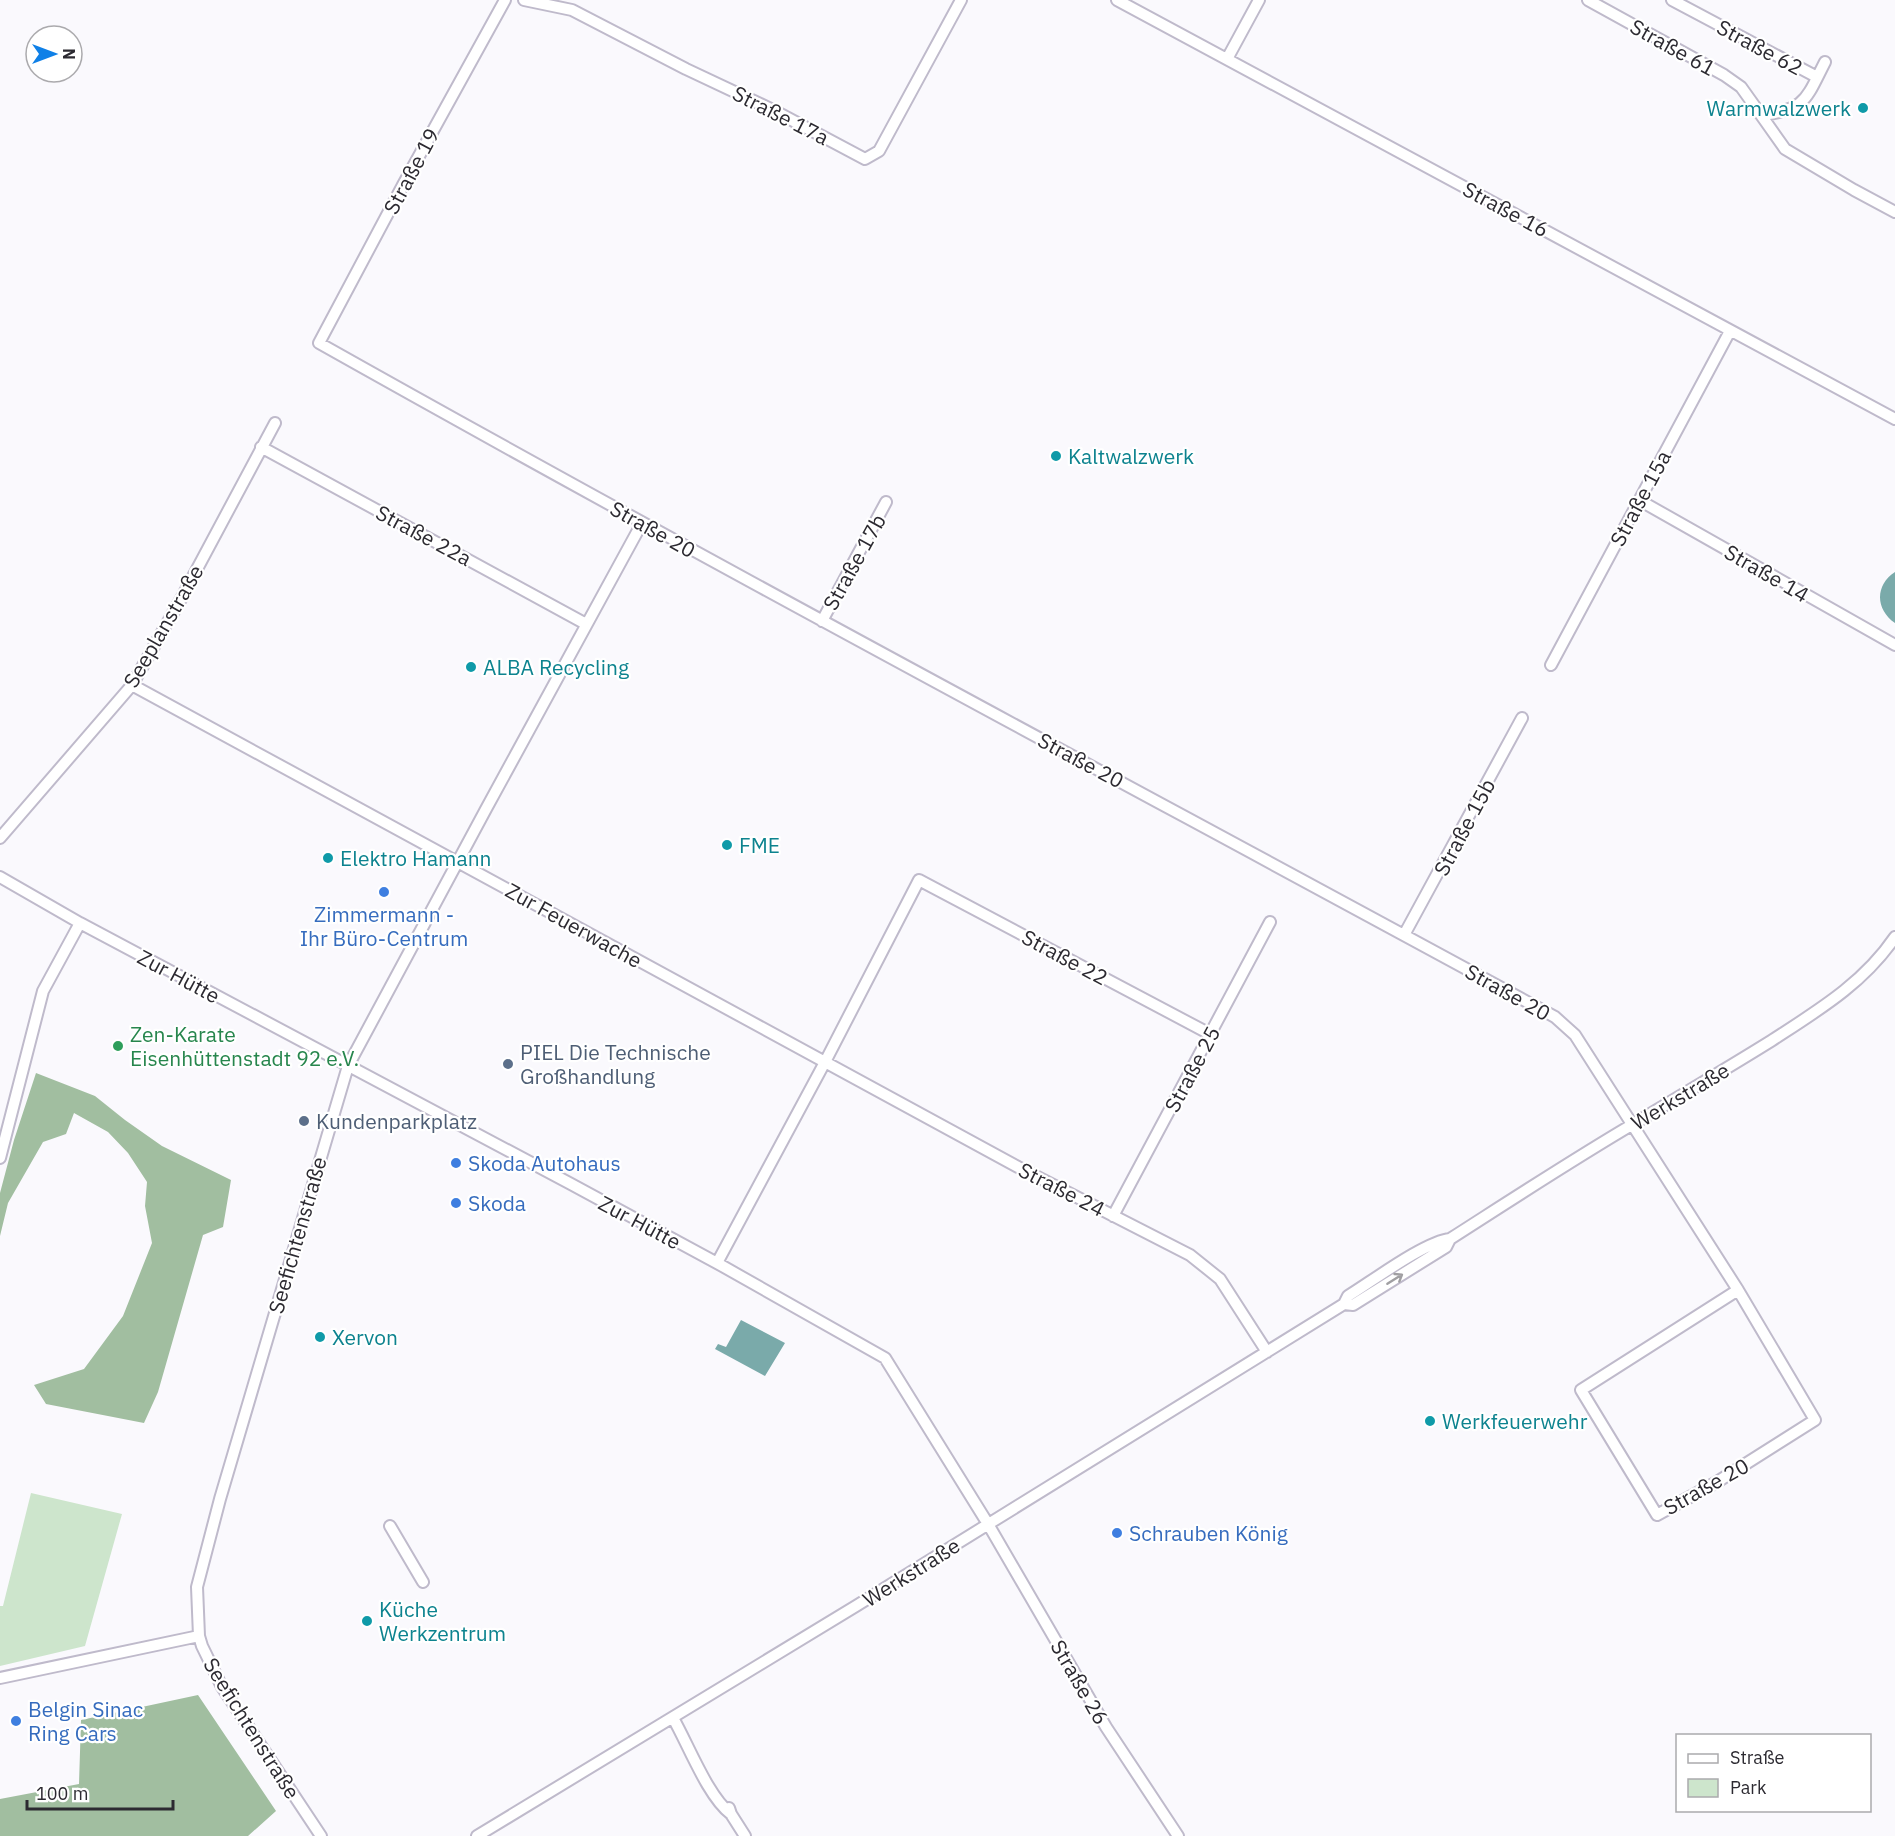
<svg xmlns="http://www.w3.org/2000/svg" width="1895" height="1836" viewBox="0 0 1895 1836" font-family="'IBM Plex Sans',sans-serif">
<rect width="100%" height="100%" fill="#faf9fd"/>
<path fill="#cde5cc" d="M31 1493 122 1514 85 1646 0 1666V1606H3Z"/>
<path fill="#a1bea0" d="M36 1073 95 1096 125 1120 162 1146 231 1180 223 1227 203 1235 158 1392 144 1423 46 1404 34 1385 84 1369 123 1316 152 1243 145 1206 147 1182 128 1153 108 1132 74 1113 66 1134 43 1142 8 1203 0 1236V1193L14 1140Z
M198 1695 276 1811 248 1836H0V1799L79 1784 81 1720Z"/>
<path fill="#7aaaaa" d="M1895 572V623C1875 609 1875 585 1895 572Z
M741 1320 785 1343 765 1376 715 1349 718 1344 726 1347Z"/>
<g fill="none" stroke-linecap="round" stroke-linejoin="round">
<defs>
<path id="minor" d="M505 0 403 185 319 343C728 573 1143 793 1555 1017L1575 1035 1738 1290 1581 1390 1657 1515 1717 1482 1815 1420 1738 1290
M524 0 572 10 686 69 771 109 865 159 879 151 961 0
M1117 0 1895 419
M1588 0 1724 75 1741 87 1761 115C1806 110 1806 99 1825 62
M1672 0 1817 77
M1227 59 1259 0
M1761 115 1785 149 1854 190 1895 212
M261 447 586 624
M1639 500 1895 645
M822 621 886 502
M1551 665 1730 331
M132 685 1018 1167 1190 1255 1220 1279 1267 1352
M0 838 132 685 181 599 275 423
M0 877 80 923 571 1184 717 1263 885 1358 988 1524 1106 1727 1178 1836
M1404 935 1522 718
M0 1158 43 991 80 923
M1113 1216 1270 922
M717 1263 825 1062 919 880 1210 1034
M1344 1304 1353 1305 1446 1247 1450 1239
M390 1526 423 1582
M0 1678 199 1636
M673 1718C688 1744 708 1797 731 1814
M729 1808 731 1814 745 1836
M321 1836 222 1687 202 1646 199 1636 197 1587 220 1499 348 1066 486 809 642 523
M477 1836 856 1606 1344 1304 1348 1296C1371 1282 1426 1241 1450 1239 1511 1200 1572 1160 1635 1123 1680 1096 1726 1069 1771 1041 1817 1011 1863 984 1895 937"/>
</defs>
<use href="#minor" stroke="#bfbacb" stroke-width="14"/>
<use href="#minor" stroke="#fff" stroke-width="10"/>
</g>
<defs><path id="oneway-shaft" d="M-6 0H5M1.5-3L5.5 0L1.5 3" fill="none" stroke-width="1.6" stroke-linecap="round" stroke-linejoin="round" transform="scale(1.5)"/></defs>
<use stroke="#a09fa2" href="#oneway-shaft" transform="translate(1395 1279) rotate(-32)"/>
<g fill="#0f9aa8" stroke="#fff" stroke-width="2">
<circle cx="1863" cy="108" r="6"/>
<circle cx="1056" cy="456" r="6"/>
<circle cx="471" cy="667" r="6"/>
<circle cx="727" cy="845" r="6"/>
<circle cx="328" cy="858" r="6"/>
<circle cx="320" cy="1337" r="6"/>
<circle cx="1430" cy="1421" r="6"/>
<circle cx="367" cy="1621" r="6"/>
</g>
<g fill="#3f7fe0" stroke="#fff" stroke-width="2">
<circle cx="384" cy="892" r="6"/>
<circle cx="456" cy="1163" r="6"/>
<circle cx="456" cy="1203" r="6"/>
<circle cx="1117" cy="1533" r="6"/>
<circle cx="16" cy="1721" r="6"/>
</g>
<circle fill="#2e9e5b" stroke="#fff" stroke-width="2" cx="118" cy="1046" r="6"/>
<g fill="#5c6f8a" stroke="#fff" stroke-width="2">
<circle cx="508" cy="1064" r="6"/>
<circle cx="304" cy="1121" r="6"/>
</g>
<g text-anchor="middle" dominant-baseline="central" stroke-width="4.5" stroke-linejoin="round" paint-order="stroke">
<g font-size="21" fill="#2c2a31" stroke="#fff">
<text transform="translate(1673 47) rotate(29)">Straße 61</text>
<text transform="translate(1760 47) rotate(28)">Straße 62</text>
<text transform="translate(781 115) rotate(27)">Straße 17a</text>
<text transform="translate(411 171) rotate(-62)">Straße 19</text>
<text transform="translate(1506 209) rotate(28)">Straße 16</text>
<text transform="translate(1640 498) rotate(-62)">Straße 15a</text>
<text transform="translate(653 529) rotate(29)">Straße 20</text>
<text transform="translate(424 535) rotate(28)">Straße 22a</text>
<text transform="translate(854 562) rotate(-61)">Straße 17b</text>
<text transform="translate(1767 573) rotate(30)">Straße 14</text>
<text transform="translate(163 626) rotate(-60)">Seeplanstraße</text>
<text transform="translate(1081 760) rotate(28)">Straße 20</text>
<text transform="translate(1464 827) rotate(-62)">Straße 15b</text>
<text transform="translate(574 925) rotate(29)">Zur Feuerwache</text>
<text transform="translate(1065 957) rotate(28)">Straße 22</text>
<text transform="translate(179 976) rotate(28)">Zur Hütte</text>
<text transform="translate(1508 992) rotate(29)">Straße 20</text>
<text transform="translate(1192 1069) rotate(-62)">Straße 25</text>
<text transform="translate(1680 1096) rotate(-31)">Werkstraße</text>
<text transform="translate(1062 1189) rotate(27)">Straße 24</text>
<text transform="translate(640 1222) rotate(28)">Zur Hütte</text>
<text transform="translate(297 1235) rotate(-74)">Seefichtenstraße</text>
<text transform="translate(1706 1486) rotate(-29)">Straße 20</text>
<text transform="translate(911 1572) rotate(-32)">Werkstraße</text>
<text transform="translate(1080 1682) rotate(60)">Straße 26</text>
<text transform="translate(252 1728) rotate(58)">Seefichtenstraße</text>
</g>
<g font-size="21" fill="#0d838f" stroke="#fff" text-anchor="start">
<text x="1851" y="108" text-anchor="end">Warmwalzwerk</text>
<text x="1068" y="456">Kaltwalzwerk</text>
<text x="483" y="667">ALBA Recycling</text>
<text x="739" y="845">FME</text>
<text x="340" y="858">Elektro Hamann</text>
<text x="332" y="1337">Xervon</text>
<text x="1442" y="1421">Werkfeuerwehr</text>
<text x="379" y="1609">Küche<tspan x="379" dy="24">Werkzentrum</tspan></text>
</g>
<g font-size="21" fill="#366cbe" stroke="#fff" text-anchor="start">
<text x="384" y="914" text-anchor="middle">Zimmermann -<tspan x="384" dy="24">Ihr Büro-Centrum</tspan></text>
<text x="468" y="1163">Skoda Autohaus</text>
<text x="468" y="1203">Skoda</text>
<text x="1129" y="1533">Schrauben König</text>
<text x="28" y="1709">Belgin Sinac<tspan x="28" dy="24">Ring Cars</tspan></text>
</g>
<g font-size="21" fill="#27864d" stroke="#fff" text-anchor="start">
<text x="130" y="1034">Zen-Karate<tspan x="130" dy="24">Eisenhüttenstadt 92 e.V.</tspan></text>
</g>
<g font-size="21" fill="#4e5e75" stroke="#fff" text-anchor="start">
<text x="520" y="1052">PIEL Die Technische<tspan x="520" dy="24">Großhandlung</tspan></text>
<text x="316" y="1121">Kundenparkplatz</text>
</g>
</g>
<rect x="1676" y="1734" width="195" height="78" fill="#ffffff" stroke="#abaaad" stroke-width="1.5"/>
<rect x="1688" y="1754" width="30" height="9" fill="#ffffff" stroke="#abaaad" stroke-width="1.5"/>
<text x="1730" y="1764" font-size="18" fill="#2c2a31">Straße</text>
<rect x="1688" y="1779" width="30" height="18" fill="#cde5cc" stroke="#abaaad" stroke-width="1.5"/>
<text x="1730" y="1794" font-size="18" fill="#2c2a31">Park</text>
<g transform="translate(54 54) rotate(90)"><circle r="28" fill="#ffffff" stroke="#abaaad" stroke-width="1.5"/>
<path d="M0-4.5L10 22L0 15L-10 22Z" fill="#0f80e7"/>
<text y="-9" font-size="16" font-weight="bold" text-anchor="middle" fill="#2c2a31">N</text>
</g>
<path d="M27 1800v9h146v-9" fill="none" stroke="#2c2a31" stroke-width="3"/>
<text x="36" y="1800" font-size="18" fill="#2c2a31" stroke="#ffffff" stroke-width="4.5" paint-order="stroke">100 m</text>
</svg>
